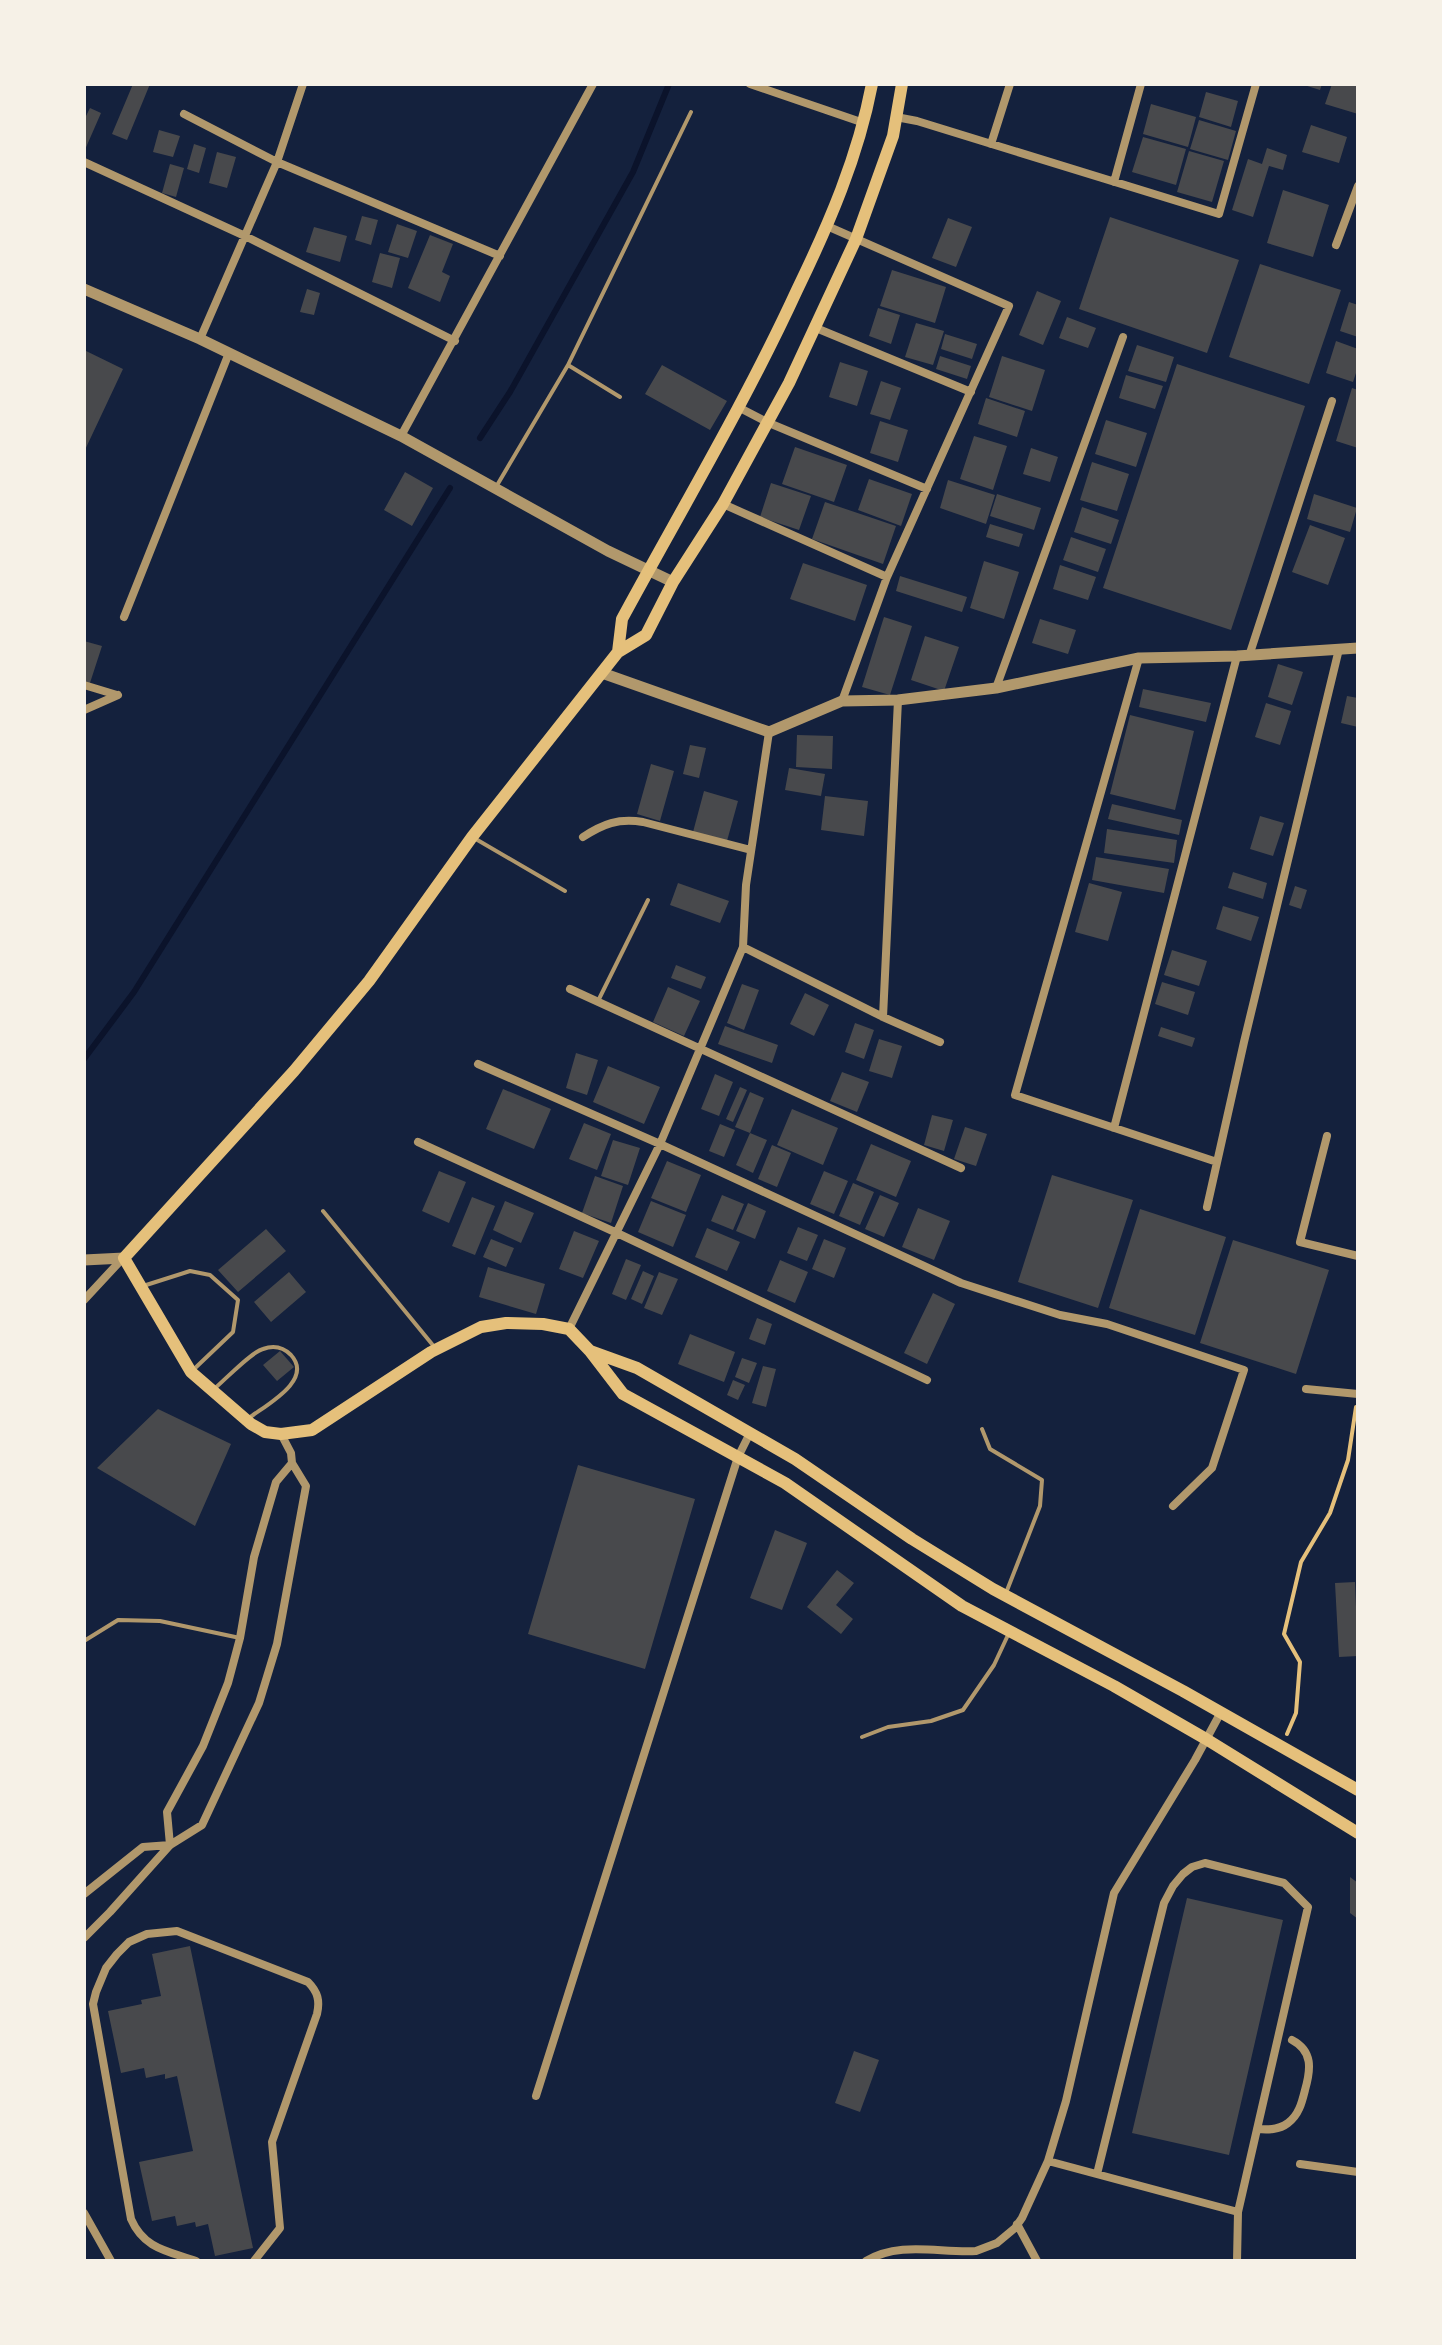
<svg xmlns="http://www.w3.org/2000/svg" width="1442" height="2345" viewBox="0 0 1442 2345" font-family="Helvetica,sans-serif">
<rect width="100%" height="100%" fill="#14213d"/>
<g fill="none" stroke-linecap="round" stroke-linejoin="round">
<path stroke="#0b132b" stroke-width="6" d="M480 438 510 392 633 172 669 84
M84 1059 134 992 450 488"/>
</g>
<path fill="#48494c" d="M133 84H150L127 140 112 134Z
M1301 84H1322L1320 90Z
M1332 84H1358V114L1325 104Z
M1206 92 1238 101 1231 127 1199 117Z
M1151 104 1196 117 1188 147 1143 134Z
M90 108 101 113 84 152V120Z
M1199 120 1236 131 1228 160 1190 149Z
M1311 125 1347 137 1339 163 1302 152Z
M159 130 180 136 173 157 153 152Z
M1143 137 1186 149 1176 185 1132 172Z
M194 144 206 148 199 173 187 169Z
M1267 148 1287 155 1283 170 1269 166 1253 217 1232 210 1248 159 1262 164Z
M1189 151 1224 161 1212 202 1177 192Z
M217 152 236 157 227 188 209 183Z
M170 164 184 168 176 197 162 193Z
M1283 190 1329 205 1313 257 1267 243Z
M362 216 378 220 371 245 355 240Z
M1110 217 1239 260 1207 353 1079 309Z
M948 218 972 227 956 267 932 258Z
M397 224 417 231 408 258 388 252Z
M314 227 347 236 340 262 306 252Z
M430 235 453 244 442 272 450 276 440 302 408 288Z
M380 253 400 258 392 288 372 282Z
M1260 264 1341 290 1309 384 1229 357Z
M892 270 946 287 935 323 880 306Z
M307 289 320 293 314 315 300 312Z
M1037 291 1061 301 1043 345 1019 335Z
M1349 302 1358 305V337L1340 331Z
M878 308 900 315 891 344 869 336Z
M1067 317 1096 328 1088 348 1059 338Z
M916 323 944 331 933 365 905 357Z
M945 334 977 344 972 359 941 349Z
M1336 341 1358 349V367L1353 382 1326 373Z
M1137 345 1174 357 1166 382 1128 371Z
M84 350 123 369 84 452Z
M940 356 971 366 967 379 936 369Z
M1002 356 1045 370 1032 411 989 397Z
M840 362 868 371 857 406 829 397Z
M1177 364 1305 406 1231 630 1103 588Z
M662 365 727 401 710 430 645 394Z
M1126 375 1163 386 1155 409 1119 398Z
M881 381 901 388 890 420 870 414Z
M1352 388 1358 390V448L1336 441Z
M986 398 1025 411 1017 437 978 424Z
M1106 420 1147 433 1136 467 1095 454Z
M880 421 908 430 898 462 870 453Z
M974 436 1007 446 993 490 960 479Z
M795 447 847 465 834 502 782 484Z
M1031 448 1058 457 1050 482 1023 474Z
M1092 462 1129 474 1117 511 1080 500Z
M405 472 433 488 412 526 384 510Z
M869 479 912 494 901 526 858 510Z
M948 480 995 495 986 524 940 508Z
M771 483 811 496 799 530 760 517Z
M997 494 1041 508 1034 530 990 516Z
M1314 494 1357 508 1350 532 1307 519Z
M825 502 896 526 883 564 812 539Z
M1082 507 1119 520 1111 544 1074 532Z
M990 524 1023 534 1019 547 986 537Z
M1310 525 1345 538 1328 585 1292 572Z
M1071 537 1106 549 1098 572 1063 560Z
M984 561 1019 572 1004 619 970 608Z
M803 563 867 585 855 621 790 599Z
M1060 565 1096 577 1088 600 1053 589Z
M900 576 967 597 962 612 896 591Z
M884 617 912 626 890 695 862 687Z
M1040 619 1076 630 1068 654 1032 643Z
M925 636 959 647 944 691 911 680Z
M84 641 102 646 89 686 84 684Z
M1278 664 1303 672 1292 705 1268 697Z
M1143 689 1211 703 1206 722 1139 707Z
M1347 696 1358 698V727L1341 723Z
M1266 703 1291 711 1280 745 1255 737Z
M1130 715 1194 731 1175 810 1110 794Z
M797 735 833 736 832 769 796 767Z
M690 745 706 748 699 778 683 774Z
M651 764 674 771 660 821 637 814Z
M789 768 825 774 821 796 785 790Z
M704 791 738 801 727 841 693 832Z
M825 796 868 801 864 836 821 830Z
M1112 804 1182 820 1179 835 1108 819Z
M1260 816 1284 823 1273 856 1250 849Z
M1107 829 1177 840 1174 863 1104 853Z
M1096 857 1169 869 1164 893 1092 880Z
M1233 872 1267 883 1263 899 1228 888Z
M678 883 729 901 720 923 670 905Z
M1089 883 1122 892 1108 941 1075 932Z
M1295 886 1307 890 1301 909 1289 905Z
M1223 906 1259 917 1251 941 1216 929Z
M1172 950 1207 961 1199 986 1164 975Z
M676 965 706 977 701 989 671 978Z
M1162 982 1195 992 1188 1015 1155 1004Z
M742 984 759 990 744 1030 727 1023Z
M668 987 700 1001 684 1036 653 1022Z
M805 993 829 1005 814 1036 790 1024Z
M855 1023 874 1030 864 1059 845 1052Z
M725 1026 778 1045 772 1063 718 1044Z
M1161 1027 1195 1038 1192 1047 1158 1036Z
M879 1039 902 1046 892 1078 869 1071Z
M576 1053 598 1060 587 1095 566 1088Z
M608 1066 660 1087 644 1124 593 1102Z
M842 1072 869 1082 857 1112 830 1101Z
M715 1074 733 1082 719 1116 701 1109Z
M740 1087 747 1090 733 1122 726 1119Z
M503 1089 551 1109 534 1149 486 1129Z
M750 1092 764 1098 750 1133 735 1127Z
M792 1109 838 1128 823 1165 777 1145Z
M932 1115 953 1120 944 1151 924 1145Z
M584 1123 611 1134 597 1170 569 1159Z
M720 1124 735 1130 724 1157 709 1151Z
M965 1127 987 1134 976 1166 954 1159Z
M750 1133 767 1140 753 1173 736 1165Z
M613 1140 640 1148 628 1185 601 1176Z
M871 1144 911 1161 896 1197 856 1180Z
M772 1145 791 1153 777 1187 758 1179Z
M667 1161 701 1175 686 1212 651 1198Z
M439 1171 466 1182 449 1223 422 1211Z
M824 1171 848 1181 834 1214 810 1204Z
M1052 1175 1133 1200 1098 1308 1018 1282Z
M595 1176 623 1186 611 1223 582 1213Z
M853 1183 874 1192 860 1225 839 1216Z
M722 1195 744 1204 733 1230 711 1221Z
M880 1195 899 1203 884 1237 865 1229Z
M472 1197 495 1206 475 1255 452 1246Z
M505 1201 534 1213 521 1243 493 1230Z
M651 1201 686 1215 673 1247 638 1232Z
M748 1203 766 1211 755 1239 736 1231Z
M918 1208 950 1221 934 1260 902 1247Z
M1140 1209 1226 1237 1195 1335 1109 1308Z
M798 1227 818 1235 807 1261 787 1253Z
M707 1228 740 1242 727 1271 695 1257Z
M266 1229 286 1251 238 1292 218 1270Z
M574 1231 599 1241 583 1278 559 1269Z
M491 1239 514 1248 506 1267 483 1257Z
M824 1239 846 1248 834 1278 812 1269Z
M1233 1240 1329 1270 1296 1374 1200 1343Z
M626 1259 641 1265 626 1300 612 1294Z
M780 1260 808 1272 795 1303 767 1291Z
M488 1267 545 1284 536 1314 479 1297Z
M643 1271 654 1276 642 1304 631 1299Z
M289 1272 306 1292 271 1322 254 1302Z
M659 1272 678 1279 662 1315 644 1308Z
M933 1293 955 1304 927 1364 904 1353Z
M757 1318 772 1324 765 1345 749 1339Z
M690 1334 735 1352 724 1382 678 1364Z
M280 1351 294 1367 277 1381 263 1365Z
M742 1358 757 1363 749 1383 735 1377Z
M763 1366 776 1369 766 1407 752 1403Z
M733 1380 745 1385 738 1400 727 1395Z
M158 1409 231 1444 195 1526 97 1468Z
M578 1465 695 1499 645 1669 528 1634Z
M775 1530 807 1543 782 1610 750 1598Z
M837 1570 854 1583 836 1605 853 1619 841 1634 807 1607Z
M1355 1582 1358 1656 1339 1657 1335 1583Z
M1350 1877 1358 1883V1919L1350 1913Z
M1187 1898 1283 1920 1229 2155 1132 2133Z
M190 1946 253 2248 215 2256 208 2224 196 2227 195 2222 177 2226 175 2216 152 2221 139 2162 193 2151 177 2076 165 2079V2074L146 2078 144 2068 121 2073 108 2011 142 2004 141 2000 161 1996 152 1954Z
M854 2051 879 2060 860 2112 835 2103Z"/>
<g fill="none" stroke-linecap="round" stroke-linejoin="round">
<path stroke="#e5c07b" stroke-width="4" d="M1287 1734 1296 1713 1300 1662 1284 1634 1301 1562 1330 1513 1348 1460 1356 1407"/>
<path stroke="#b1986c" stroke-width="4" d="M568 365 691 112
M496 487 568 365 620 397
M474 838 565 891
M598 1001 648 900
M323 1211 436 1349
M143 1286 190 1271 210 1275 238 1300 233 1332 192 1371
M214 1389C225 1380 251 1352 263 1349 274 1345 283 1347 291 1355 314 1380 266 1405 249 1418
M982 1429 990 1449 1042 1480 1040 1506 1006 1593
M84 1641 118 1620 160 1621 240 1638
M862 1737 888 1727 931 1721 963 1710 994 1665 1008 1635"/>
<path stroke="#b1986c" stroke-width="8" d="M750 84 864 123
M184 114 277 162 500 256
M896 117 917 121 1219 214 1256 84
M991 144 1010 84
M84 162 245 236 455 341
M1114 182 1141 84
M827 226 1009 306 887 577 842 701
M1336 245 1358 186
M816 328 971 392
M200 339 277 162 303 84
M738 407 769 423 927 489
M401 436 593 84
M723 504 887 577
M124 617 229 353
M1249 656 1332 401
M1139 658 1015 1095 1217 1162
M84 685 117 695
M996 688 1123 337
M84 710 118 695
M583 837C603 824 618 818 643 822L751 850
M743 947 883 1017 940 1042
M570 989 961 1168
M883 1017 898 700
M478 1064 660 1144 961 1283 1060 1315 1107 1324 1244 1370 1212 1468 1173 1506
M1114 1128 1237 656
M1327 1136 1300 1242 1358 1256
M418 1142 617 1233 927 1380
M1207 1207 1244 1042 1339 649
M84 1300 123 1258
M569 1329 660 1144 743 947 746 885 769 732
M1306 1389 1358 1394
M170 1845 167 1812 203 1746 228 1683 240 1638 254 1557 276 1482 292 1463
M84 1894 143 1847 170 1845
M84 1938 110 1912 170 1845 202 1825 259 1703 277 1644 306 1486 292 1463 291 1453 281 1434
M536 2096 738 1457 750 1433
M1257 2129C1268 2130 1279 2130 1288 2123 1299 2115 1302 2102 1305 2090 1311 2069 1313 2051 1292 2040
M1048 2161 1238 2212
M1300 2164 1358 2172
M1097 2174 1164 1903 1173 1886 1183 1874 1192 1867 1205 1863 1284 1883 1308 1907 1238 2212 1237 2261
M84 2213 111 2261
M1017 2224 1037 2261
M196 2261C168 2251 144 2249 131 2219L93 2004 96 1992 106 1968 117 1954 129 1942 147 1934 177 1931 308 1982C318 1992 320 2001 317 2014L272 2142 280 2228 254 2261
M866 2261C900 2241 938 2253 976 2251L997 2243 1015 2228 1022 2218 1048 2161 1066 2101 1114 1893 1195 1760 1221 1712"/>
<path stroke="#b1986c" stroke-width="11" d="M84 289 200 339 401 436 608 551 673 582
M602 673 769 732 842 701 898 700 996 688 1139 658 1237 656 1358 648
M84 1260 124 1258"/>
<path stroke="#e5c07b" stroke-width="12" d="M902 84 893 136 856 239 789 383 723 504 673 582 646 635 618 652 472 837 369 981 294 1071 124 1258 191 1372 251 1424 265 1432 281 1434 312 1430 431 1352 481 1327 506 1323 543 1324 569 1329 590 1351 623 1394 785 1483 962 1606 1114 1686 1206 1739 1358 1833
M618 652 622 619C681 510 745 403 797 290 829 224 858 157 872 84
M590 1351 637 1368 795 1459 912 1539 993 1589 1183 1691 1358 1790"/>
</g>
<rect width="1442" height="2345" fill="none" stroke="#f6f1e7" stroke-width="172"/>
</svg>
